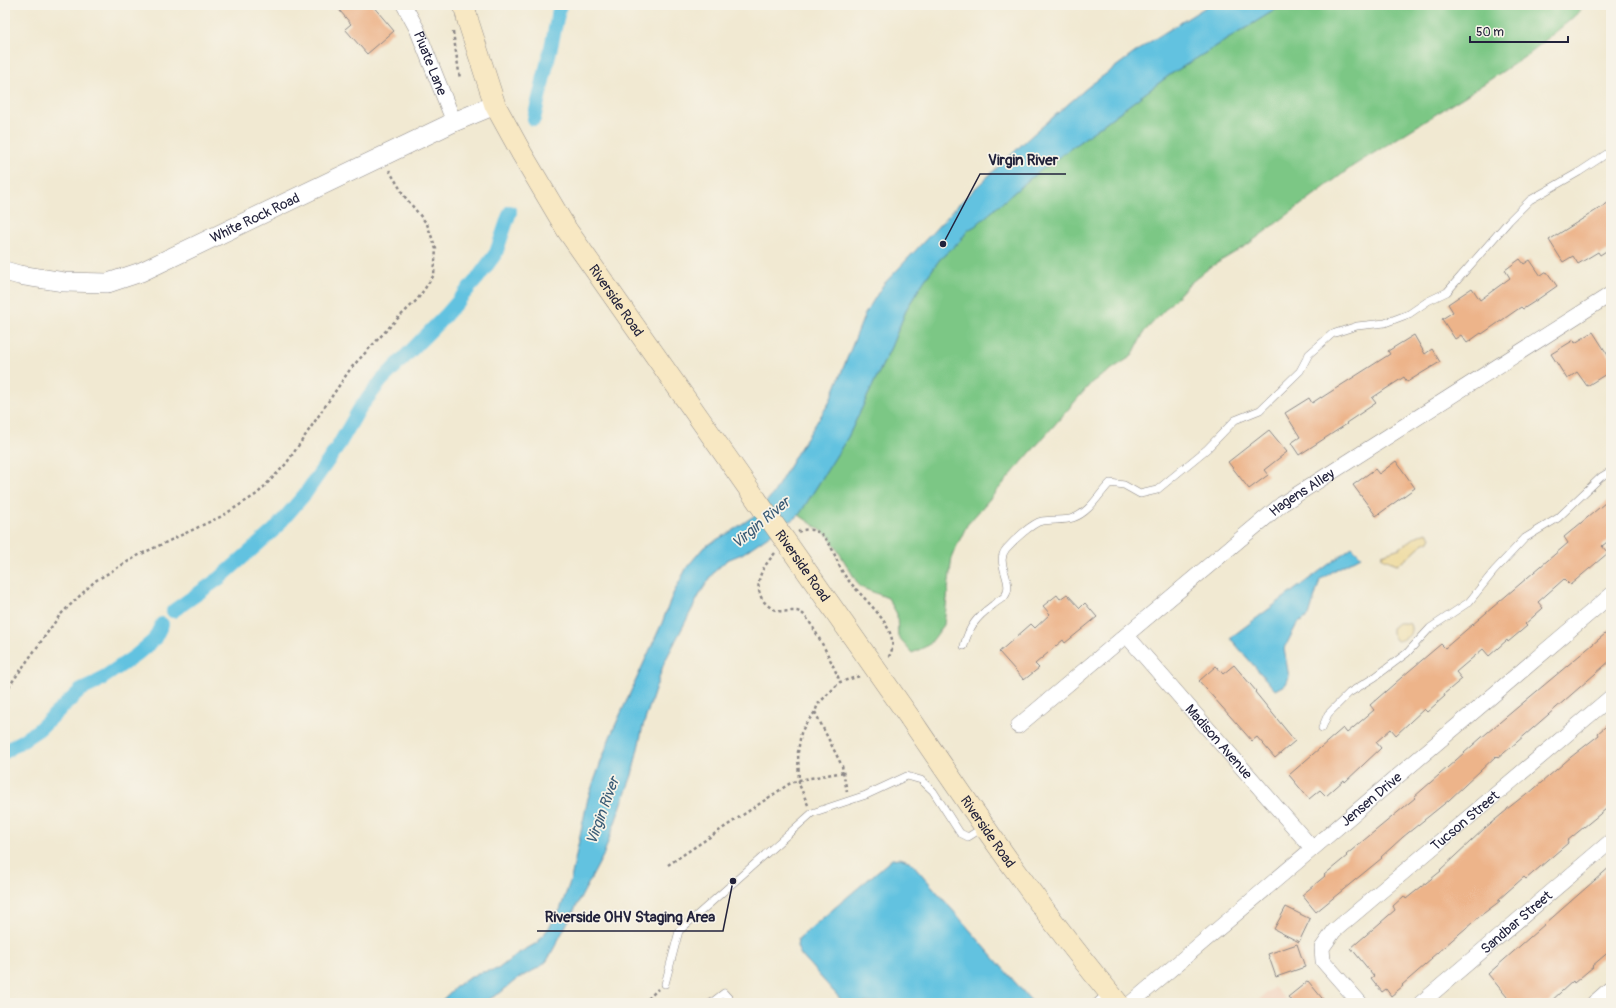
<svg xmlns="http://www.w3.org/2000/svg" width="1616" height="1008" viewBox="0 0 1616 1008" font-family="Pangolin,sans-serif">
<rect width="100%" height="100%" fill="#f7f3e8"/>
<filter id="ink" filterUnits="userSpaceOnUse"><feTurbulence type="fractalNoise" baseFrequency=".025" numOctaves="2"/><feDisplacementMap in="SourceGraphic" scale="8" xChannelSelector="R" yChannelSelector="G"/><feConvolveMatrix kernelMatrix="1 2 1 2 8 2 1 2 1" color-interpolation-filters="sRGB"/></filter>
<filter id="wash" filterUnits="userSpaceOnUse"><feTurbulence type="fractalNoise" baseFrequency=".012" numOctaves="4" result="noise"/><feDisplacementMap in="SourceGraphic" scale="16" xChannelSelector="R" yChannelSelector="G"/><feGaussianBlur stdDeviation="0.9" result="paint"/><feColorMatrix in="noise" values="0 0 0 0 0 0 0 0 0 0 0 0 0 0 0 0 0 1.4 0 .05"/><feComposite in="paint" operator="in"/></filter>
<g filter="url(#wash)">
<rect width="100%" height="100%" fill="#f1e9d2"/>
<path fill="#f3d4bf" d="M1274 987 1288 1003H1255Z"/>
<path fill="#7cc785" stroke="#4f7460" d="M1283 5H1586L1569 21 1526 56 1465 96 1353 166 1247 245 1209 268 1188 285 1144 332 1132 356 1092 382 967 525 952 556 944 625 929 645 912 653 898 637 897 614 888 598 860 587 829 536 799 515 848 437 891 347 907 308 924 281 940 259 960 241 968 230 975 226 1032 177 1171 74Z"/>
<path fill="#eeda9e" stroke="#887e6c" d="M1427 532 1431 537 1429 541C1415 546 1410 560 1397 564L1382 558V554L1400 548 1417 536Z
M1398 623H1405L1410 624C1414 635 1406 639 1397 641L1392 634V628Z"/>
<path fill="#62c2e0" stroke="#42728e" d="M1209 5H1283L1171 74 1032 177 975 226 968 230 960 241 940 259 924 281 907 308 891 347 848 437 799 515 742 554 727 560 714 572 701 592 664 663 643 726 632 775 603 856 547 961 540 967 517 979 500 993 482 1003H439L459 984 478 973 498 969 517 954 537 943 548 929 560 910 571 879 588 798 610 737 662 623 672 596 687 567 704 547 730 532 754 516 773 494 797 453 829 403 865 314 883 285 964 199 1030 137 1088 87 1148 43Z
M1352 547 1361 556 1335 570 1320 580 1309 616 1297 624 1284 649 1289 677 1286 684 1275 690 1230 638Z
M900 858 911 862 1033 1003H844L801 955 797 947 798 939 892 859Z"/>
<g fill="none" stroke-linecap="round" stroke-linejoin="round">
<path stroke="#62c2e0" stroke-width="14" d="M534 119 551 47 560 5
M173 611 220 578 274 530 305 494 337 448 360 408 382 380 446 315 477 279 496 253 510 212
M5 752 38 730 81 690 94 684 135 656 154 640 162 624"/>
</g>
<g id="blocks">
<path fill="#edb48a" d="M335 5H372L394 31 367 54 345 29 351 24Z
M1611 201V248L1600 255 1598 252 1578 264 1573 256 1563 262 1549 240Z
M1520 259 1524 264 1530 260 1541 276 1547 272 1557 286 1534 302 1523 309 1521 307 1482 334 1481 333 1467 343 1461 335 1455 339 1442 319 1453 312 1448 304 1472 288 1480 300 1510 278 1505 270Z
M1593 332 1611 360V371L1587 386 1577 372 1567 379 1551 354 1574 340 1575 343Z
M1414 335 1425 354 1432 349 1440 362 1407 382 1404 377 1372 398 1376 403 1346 423 1347 424 1299 455 1291 443 1300 437 1285 413 1309 398 1312 403 1321 397V398L1390 354 1388 351Z
M1269 430 1287 452 1264 470 1268 475 1249 489 1228 462Z
M1396 461 1415 488 1376 516 1353 485 1375 469 1379 474Z
M1611 498V539L1602 546 1608 553 1570 585 1564 579 1538 602 1543 608 1525 624 1527 626 1508 642 1507 640 1489 656 1483 649 1456 672 1462 679 1444 694 1445 696 1427 712 1424 709 1396 735 1391 729 1376 742 1381 748 1345 782 1344 780 1326 796 1320 790 1309 799 1289 775 1343 728 1347 733 1374 710 1370 705 1402 677 1441 644 1445 648 1568 543 1564 537Z
M1067 594 1080 608 1085 603 1097 617 1065 643 1063 640 1035 664 1039 668 1024 680 999 652 1031 624 1035 628 1050 614 1043 606 1057 595 1060 599Z
M1611 629V660L1517 742 1498 758 1496 756 1449 800 1403 837 1381 857 1382 858 1316 912 1302 895 1325 876 1324 875 1347 856 1346 855 1415 798 1414 797 1481 738Z
M1234 665 1256 691 1255 692 1295 741 1275 758 1257 737 1252 741 1199 681 1216 666 1223 674Z
M1611 722V805L1567 841 1568 843 1526 879 1524 877 1498 900 1500 901 1480 916 1431 958 1432 959 1402 985 1403 986 1391 996 1386 989 1382 992 1371 978 1374 976 1351 948 1395 910 1393 906 1404 896 1406 899 1441 871 1440 870 1485 828 1507 810V809L1526 794 1527 795 1571 757 1599 735 1598 733Z
M1611 866V950L1592 966 1593 967 1574 983 1573 981 1549 1003H1512L1488 974Z
M1286 907 1310 919 1299 942 1274 929Z
M1297 944 1305 967 1276 977 1268 954Z
M1308 981 1326 1003H1293L1288 997Z"/>
</g>
</g>
<g filter="url(#ink)">
<use href="#blocks" fill-opacity="0" stroke="#8a8686" stroke-width="1"/>
<g fill="none" stroke-linecap="round" stroke-linejoin="round">
<defs>
<path id="service" d="M964 646C969 626 977 617 993 605 996 602 1002 599 1005 596 1015 582 994 563 1006 549 1013 541 1032 523 1042 521 1052 519 1064 521 1073 518 1090 512 1098 495 1110 483L1124 485 1140 494 1157 490 1207 449 1235 420 1260 410 1300 371 1309 354 1332 334 1357 326 1385 323 1409 314 1428 301 1447 292 1509 221 1530 200 1579 172 1611 151
M1322 728 1328 714 1349 693 1375 677 1407 653 1430 628 1469 602 1494 571 1525 538 1558 518 1601 477 1611 471
M665 984 679 931 812 813 866 795 907 776 921 780 933 791 960 833 968 837 984 827
M711 1003 724 993 733 1003
M1096 1003 1107 993"/>
<g id="minor">
<path id="s1" d="M404 5 417 29 454 122"/>
<path id="s2" d="M1127 636 1312 848"/>
<path id="s3" d="M1018 726 1282 504 1611 294"/>
<path id="s4" d="M1131 1003 1611 595"/>
<path id="s5" d="M1360 1003 1323 961 1322 948 1334 931 1611 697"/>
<path id="s6" d="M1421 1003 1611 841"/>
<path d="M1594 1003 1611 988"/>
</g>
<g id="tertiary">
<path id="s7" d="M5 271 19 275 64 282 108 283 141 272 454 122 495 105"/>
</g>
<g id="secondary">
<path id="s8" d="M464 5 468 21 495 105 522 154 567 230 770 519"/>
<path id="s9" d="M910 718C976 815 1042 913 1118 1003"/>
</g>
</defs>
<use href="#service" stroke="#8a8686" stroke-width="8"/>
<use href="#minor" stroke="#8a8686" stroke-width="16"/>
<use href="#tertiary" stroke="#8a8686" stroke-width="20"/>
<use href="#secondary" stroke="#8a8686" stroke-width="22"/>
<path stroke="#8a8686" stroke-width="2.5" stroke-dasharray="3 3" stroke-linecap="butt" d="M453 32 460 79
M798 532C805 528 814 529 821 534 833 544 835 559 842 571 854 594 908 629 888 658
M775 553C763 567 753 581 762 599 766 605 773 610 779 611 787 613 796 608 803 614 813 623 835 668 840 682
M5 692 60 615 95 581 139 555 222 516 257 494 286 464 351 368 397 319 417 300 434 275 436 249 427 224 405 197 389 170
M815 712 842 766 847 792
M808 805 799 784 798 752 801 733 805 725 815 712 818 704 840 682 860 676
M668 865 789 784 799 780 844 772
M644 1003 658 989"/>
<use href="#service" stroke="#fff" stroke-width="7"/>
<use href="#minor" stroke="#fff" stroke-width="15"/>
<use href="#tertiary" stroke="#fff" stroke-width="19"/>
<use href="#secondary" stroke="#f8e8c3" stroke-width="21"/>
<defs>
<g id="secondary-bridge">
<path id="s10" d="M770 519 910 718"/>
</g>
</defs>
<use href="#secondary-bridge" stroke="#8a8686" stroke-width="22" stroke-linecap="butt"/>
<use href="#secondary-bridge" stroke="#f8e8c3" stroke-width="21"/>
</g>
</g>
<g text-anchor="middle" dominant-baseline="central" stroke-width="3.5" stroke-linejoin="round" paint-order="stroke">
<g font-size="14" fill="#22223b" stroke="#f7f3e8">
<text stroke="none"><textPath href="#s1" startOffset="64">Piuate Lane</textPath></text>
<text stroke="none"><textPath href="#s7" startOffset="265">White Rock Road</textPath></text>
<text stroke="none"><textPath href="#s8" startOffset="335">Riverside Road</textPath></text>
<text stroke="none"><textPath href="#s3" startOffset="368">Hagens Alley</textPath></text>
<text stroke="none"><textPath href="#s10" startOffset="57">Riverside Road</textPath></text>
<text stroke="none"><textPath href="#s2" startOffset="140">Madison Avenue</textPath></text>
<text stroke="none"><textPath href="#s4" startOffset="315">Jensen Drive</textPath></text>
<text stroke="none"><textPath href="#s5" startOffset="261">Tucson Street</textPath></text>
<text stroke="none"><textPath href="#s9" startOffset="138">Riverside Road</textPath></text>
<text stroke="none"><textPath href="#s6" startOffset="125">Sandbar Street</textPath></text>
</g>
<g font-size="15" font-style="italic" fill="#385a75" stroke="#f7f3e8">
<text transform="translate(761 523) rotate(-40)">Virgin River</text>
<text transform="translate(603 811) rotate(-70)">Virgin River</text>
</g>
</g>
<path fill="none" stroke="#22223b" stroke-width="1.5" d="M943 244L980 174H1066M733 881L723 931H537"/>
<g fill="#22223b" stroke="#f7f3e8" stroke-width="1.5">
<circle cx="943" cy="244" r="4"/>
<circle cx="733" cy="881" r="4"/>
</g>
<g font-size="15" text-anchor="middle" font-weight="bold" fill="#22223b" stroke="#f7f3e8" stroke-width="3.5" stroke-linejoin="round" paint-order="stroke">
<text x="1023" y="165">Virgin River</text>
<text x="630" y="922">Riverside OHV Staging Area</text>
</g>
<rect width="1616" height="1008" fill="none" stroke="#f7f3e8" stroke-width="20"/>
<path d="M1470 36v6h98v-6" fill="none" stroke="#22223b" stroke-width="2"/>
<text x="1476" y="36" font-size="12" fill="#22223b" stroke="#f7f3e8" stroke-width="3" paint-order="stroke">50 m</text>
</svg>
